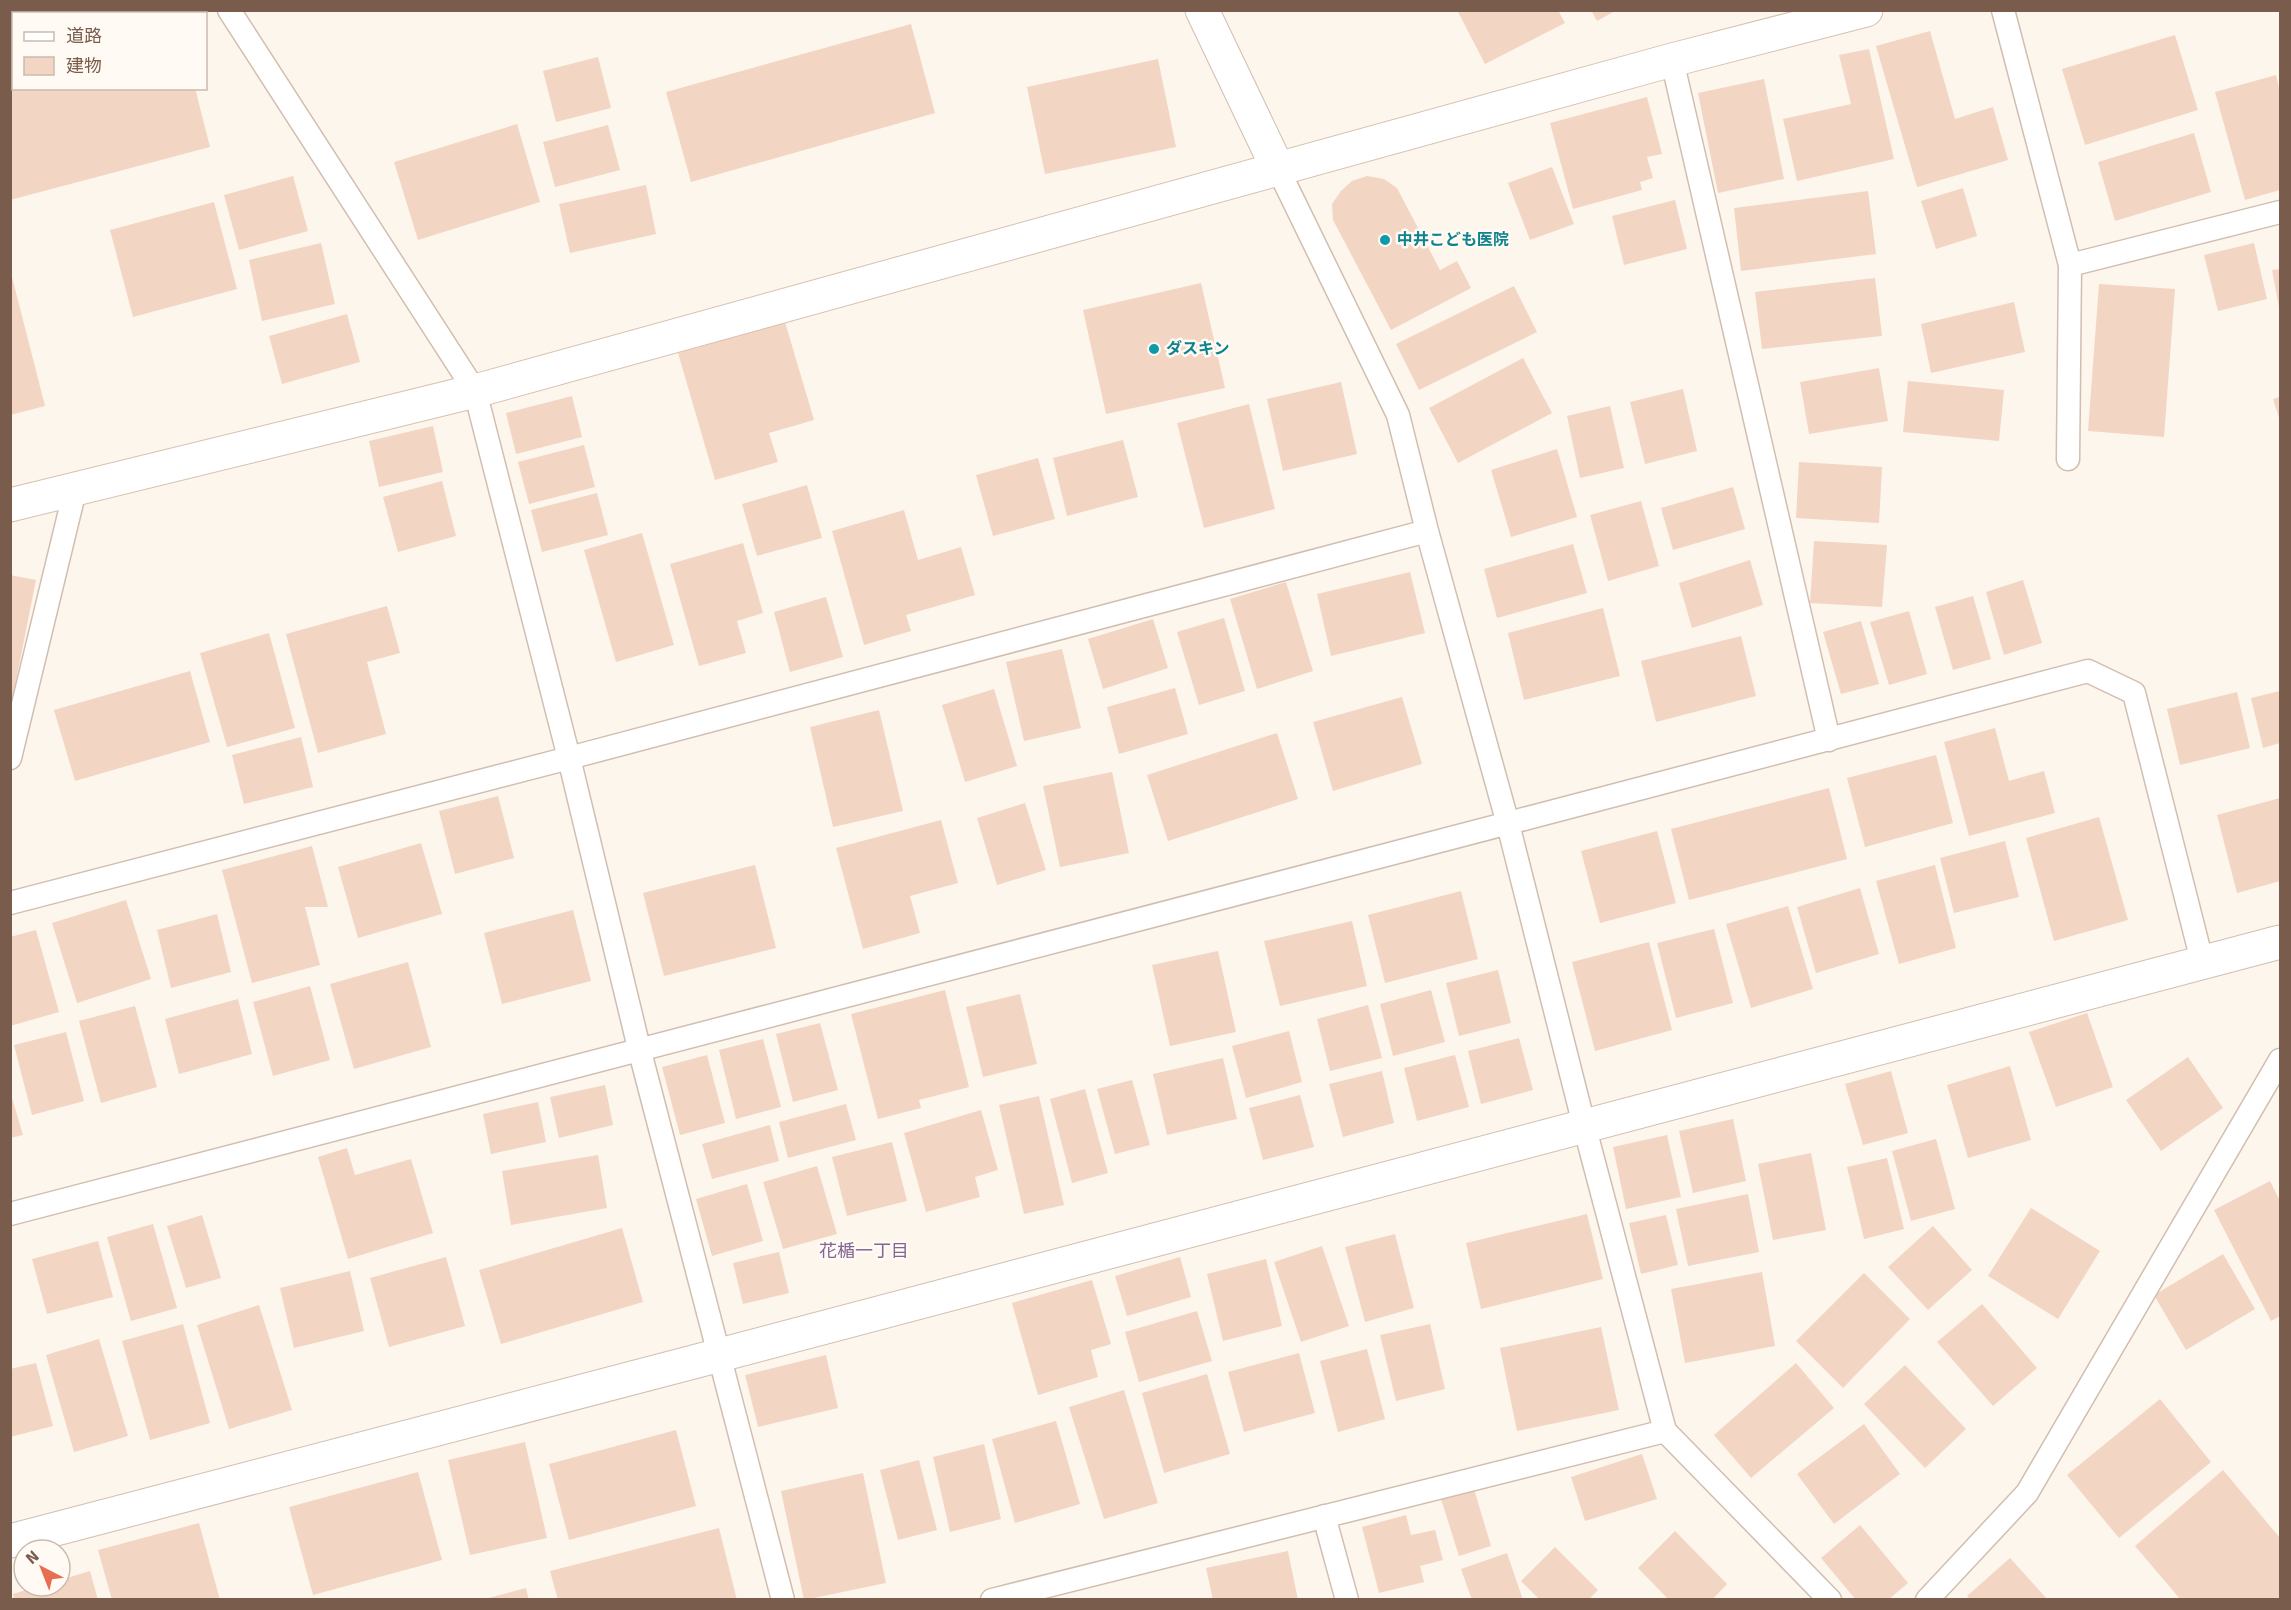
<svg xmlns="http://www.w3.org/2000/svg" width="2291" height="1610" viewBox="0 0 2291 1610" font-family="Signika,'Noto Sans JP',sans-serif">
<rect width="100%" height="100%" fill="#fdf6ec"/>
<path fill="#f3d5c3" d="M72 10H153V11L146 14H73Z
M1457 10H1558L1565 23 1485 64Z
M1591 10H1617L1597 21Z
M911 24 935 113 691 182 666 92Z
M1930 31 1955 119 1993 107 2008 160 1917 187 1876 46Z
M2175 35 2198 110 2085 145 2062 69Z
M1869 49 1894 159 1797 181 1783 119 1851 104 1839 55Z
M598 57 611 108 556 122 543 71Z
M1158 59 1176 147 1045 174 1027 87Z
M14 61V88H195L210 147 10 200V62Z
M2276 75 2280 92V190L2245 200 2215 92Z
M1764 79 1784 179 1718 193 1698 93Z
M1647 97 1662 154 1647 157 1653 178 1640 182 1642 190 1573 209 1550 123Z
M517 124 540 202 418 240 394 162Z
M608 125 620 170 555 187 543 142Z
M2194 133 2211 192 2115 221 2098 162Z
M1552 167 1574 224 1530 240 1508 183Z
M293 176 308 231 239 250 224 195Z
M1367 176 1384 179 1397 188 1440 270 1457 261 1471 288 1391 330 1333 220 1332 204 1341 191 1352 181Z
M646 185 656 234 570 253 559 204Z
M1963 188 1977 236 1936 249 1921 201Z
M1868 191 1876 254 1741 271 1734 208Z
M1675 200 1687 249 1624 265 1612 216Z
M214 202 237 289 133 317 110 230Z
M321 243 335 304 262 321 249 260Z
M2254 243 2267 299 2218 311 2204 255Z
M10 269 45 406 10 415Z
M2280 269V307H2279L2272 270Z
M1875 278 1882 336 1762 349 1755 292Z
M1201 283 1225 388 1106 414 1083 310Z
M2099 284 2175 289 2164 437 2088 431Z
M1514 286 1537 332 1419 390 1396 344Z
M2014 302 2025 352 1931 373 1921 324Z
M347 314 360 362 282 384 269 336Z
M785 322 814 420 769 433 778 462 715 480 678 353Z
M1523 358 1552 413 1458 463 1429 408Z
M1879 368 1888 421 1809 434 1800 382Z
M1908 381 2004 390 1999 441 1903 432Z
M1341 382 1357 454 1283 471 1267 399Z
M1683 389 1697 451 1645 464 1630 402Z
M572 396 582 437 516 454 506 413Z
M2280 397V421L2273 399Z
M1249 404 1275 509 1204 528 1177 423Z
M1610 406 1624 468 1580 478 1567 416Z
M433 426 443 472 379 487 369 441Z
M1123 440 1138 497 1067 516 1053 458Z
M584 445 595 487 529 504 518 462Z
M1557 449 1577 517 1511 537 1491 470Z
M1038 458 1055 519 993 536 976 475Z
M1799 462 1882 467 1879 523 1796 518Z
M442 481 456 536 398 552 383 497Z
M807 485 822 538 757 556 742 504Z
M1733 487 1745 529 1673 550 1661 508Z
M597 493 608 535 542 552 531 510Z
M1641 501 1659 566 1608 581 1590 515Z
M904 510 918 560 961 547 975 595 906 615 911 631 864 645 832 531Z
M642 533 674 645 616 662 584 550Z
M1814 541 1887 545 1882 607 1810 603Z
M743 543 763 613 737 621 746 653 699 666 670 564Z
M1573 544 1587 593 1497 618 1484 569Z
M1750 560 1763 605 1692 628 1679 583Z
M1410 572 1425 633 1331 656 1317 594Z
M10 575 36 580 12 701H10Z
M2023 580 2042 643 2004 655 1986 592Z
M1286 582 1313 671 1257 689 1230 599Z
M1973 596 1991 659 1953 670 1935 607Z
M826 597 843 657 790 672 774 612Z
M387 606 400 653 367 662 386 734 318 753 286 634Z
M1603 608 1620 676 1524 700 1508 633Z
M1909 611 1927 674 1889 685 1870 622Z
M1224 618 1245 691 1199 705 1177 632Z
M1153 619 1168 668 1103 689 1088 639Z
M1861 621 1879 684 1841 694 1823 632Z
M269 633 295 728 227 747 200 653Z
M1741 636 1756 696 1656 722 1641 661Z
M1062 649 1081 728 1024 741 1006 662Z
M190 671 210 742 75 781 54 710Z
M1175 688 1188 734 1119 754 1107 707Z
M994 689 1017 766 965 782 942 705Z
M2280 691V743L2263 748 2251 698Z
M2237 692 2250 748 2180 765 2167 709Z
M1402 697 1422 764 1333 791 1313 722Z
M879 710 903 811 833 827 810 727Z
M1995 728 2009 781 2044 771 2055 813 1969 836 1944 742Z
M1277 733 1298 799 1168 841 1147 775Z
M301 737 313 787 244 804 232 755Z
M1936 755 1953 823 1865 847 1847 778Z
M1112 772 1129 853 1060 867 1043 786Z
M1829 788 1847 859 1689 900 1671 829Z
M498 796 514 858 455 874 439 811Z
M2280 798V881L2237 893 2217 815Z
M1025 803 1046 870 997 885 977 818Z
M2099 817 2128 920 2054 941 2026 838Z
M941 820 958 883 910 896 920 933 863 949 836 848Z
M1657 831 1676 903 1600 923 1581 851Z
M2005 841 2019 897 1954 913 1940 858Z
M421 843 442 914 358 938 338 867Z
M312 846 328 907H305L320 965 252 983 222 870Z
M755 865 776 948 664 976 643 893Z
M1935 865 1956 948 1899 964 1876 881Z
M1860 888 1879 954 1816 973 1797 907Z
M1461 891 1478 959 1385 983 1368 915Z
M126 900 151 979 77 1003 52 923Z
M1788 906 1813 989 1751 1008 1726 924Z
M573 910 591 981 502 1004 484 933Z
M217 914 231 972 171 988 157 930Z
M1352 921 1367 986 1280 1006 1264 941Z
M1714 929 1733 1003 1676 1018 1657 943Z
M36 930 59 1012 10 1026V937Z
M1649 942 1672 1030 1595 1051 1572 962Z
M1218 951 1236 1032 1170 1046 1152 965Z
M408 962 431 1047 354 1069 330 984Z
M1498 970 1511 1023 1459 1036 1446 983Z
M310 986 330 1060 273 1076 253 1002Z
M945 990 969 1087 919 1100 921 1108 878 1119 851 1014Z
M1431 990 1445 1042 1393 1056 1380 1004Z
M1020 994 1037 1064 983 1077 966 1007Z
M238 999 252 1054 179 1074 165 1019Z
M1368 1005 1382 1058 1330 1071 1317 1019Z
M135 1006 157 1087 101 1103 79 1021Z
M2087 1013 2113 1087 2056 1107 2029 1032Z
M820 1023 838 1090 793 1102 776 1034Z
M1289 1031 1302 1082 1246 1098 1232 1046Z
M66 1032 84 1101 32 1115 14 1045Z
M1519 1038 1533 1090 1481 1104 1468 1051Z
M763 1039 781 1107 736 1119 719 1050Z
M707 1055 725 1123 680 1135 662 1067Z
M1455 1055 1469 1107 1417 1121 1404 1068Z
M2188 1057 2223 1108 2161 1151 2126 1100Z
M1223 1058 1237 1119 1167 1135 1153 1074Z
M2010 1066 2031 1140 1968 1158 1947 1085Z
M1382 1071 1394 1123 1343 1137 1329 1084Z
M1891 1071 1908 1133 1863 1145 1845 1084Z
M1132 1080 1150 1145 1115 1154 1097 1089Z
M605 1085 613 1125 559 1138 550 1097Z
M1085 1089 1108 1173 1072 1183 1050 1099Z
M10 1091 23 1135 10 1138Z
M1300 1095 1314 1147 1263 1160 1249 1108Z
M1039 1096 1064 1205 1024 1214 999 1105Z
M538 1102 546 1142 491 1154 483 1114Z
M846 1104 856 1140 788 1158 779 1122Z
M981 1110 998 1170 975 1177 980 1197 926 1212 904 1133Z
M1733 1119 1746 1181 1693 1193 1679 1131Z
M770 1125 779 1161 712 1179 702 1144Z
M1667 1135 1681 1197 1626 1209 1613 1147Z
M1936 1139 1955 1209 1911 1221 1892 1151Z
M892 1142 907 1201 847 1216 832 1157Z
M347 1148 355 1175 411 1159 433 1233 348 1259 318 1157Z
M1811 1153 1826 1230 1773 1240 1758 1164Z
M598 1155 607 1208 511 1225 502 1171Z
M1887 1158 1904 1229 1864 1239 1847 1167Z
M817 1166 837 1234 783 1249 763 1182Z
M2270 1181 2280 1201V1316L2271 1321 2214 1210Z
M747 1184 763 1241 712 1256 696 1199Z
M1748 1194 1759 1252 1688 1266 1676 1209Z
M2031 1208 2100 1251 2058 1319 1988 1276Z
M1587 1214 1603 1279 1481 1309 1466 1243Z
M202 1215 221 1278 186 1288 167 1226Z
M1666 1215 1678 1265 1641 1274 1629 1223Z
M153 1224 177 1308 131 1321 107 1237Z
M1933 1226 1972 1270 1928 1310 1888 1267Z
M622 1228 643 1302 501 1344 479 1270Z
M1395 1234 1414 1308 1365 1322 1345 1247Z
M98 1241 113 1297 47 1314 32 1259Z
M1322 1246 1349 1326 1301 1342 1274 1262Z
M779 1252 789 1293 743 1304 733 1263Z
M2223 1254 2255 1309 2186 1350 2154 1295Z
M446 1257 465 1326 389 1347 370 1278Z
M1180 1257 1191 1297 1127 1316 1115 1276Z
M1266 1259 1282 1326 1223 1341 1207 1274Z
M350 1271 364 1331 294 1348 280 1288Z
M1762 1272 1775 1346 1685 1363 1671 1289Z
M1864 1273 1910 1319 1843 1388 1796 1341Z
M1092 1280 1111 1344 1091 1350 1098 1377 1038 1395 1012 1303Z
M1982 1304 2037 1368 1993 1406 1937 1342Z
M259 1305 292 1410 229 1429 197 1325Z
M1197 1311 1212 1361 1139 1382 1125 1332Z
M183 1324 210 1423 150 1440 122 1341Z
M1430 1324 1445 1389 1396 1401 1380 1335Z
M1601 1327 1619 1410 1517 1431 1500 1348Z
M99 1339 128 1436 74 1452 46 1355Z
M1367 1349 1385 1419 1338 1432 1320 1361Z
M1299 1353 1315 1413 1244 1432 1228 1372Z
M826 1355 838 1408 758 1427 745 1375Z
M36 1363 53 1426 10 1437V1369Z
M1796 1363 1834 1408 1751 1478 1714 1435Z
M1905 1365 1966 1429 1925 1468 1864 1404Z
M1207 1374 1230 1454 1164 1473 1142 1393Z
M1124 1390 1158 1503 1104 1519 1069 1407Z
M2160 1399 2211 1462 2119 1538 2067 1475Z
M1056 1421 1080 1504 1015 1523 992 1439Z
M1864 1424 1900 1474 1834 1524 1797 1474Z
M676 1430 696 1506 569 1540 549 1464Z
M525 1442 547 1538 470 1555 448 1460Z
M984 1444 1001 1519 950 1532 933 1457Z
M1642 1454 1657 1499 1585 1521 1571 1477Z
M919 1460 937 1530 898 1540 880 1470Z
M2223 1470 2280 1538V1600H2181L2135 1546Z
M418 1472 442 1560 313 1595 289 1507Z
M863 1473 886 1583 804 1600 781 1491Z
M1474 1489 1491 1546 1459 1556 1441 1499Z
M1406 1515 1411 1535 1435 1530 1443 1560 1420 1566 1424 1582 1379 1593 1362 1527Z
M199 1523 220 1600H112L98 1550Z
M1860 1525 1908 1583 1888 1600H1856L1821 1558Z
M719 1528 737 1600H558L550 1571Z
M1675 1531 1727 1584 1712 1600H1669L1638 1568Z
M1555 1547 1598 1590 1588 1600H1540L1521 1581Z
M1288 1551 1298 1600H1213L1206 1568Z
M1507 1553 1523 1600H1472L1461 1569Z
M2010 1558 2048 1600H1971L1967 1596Z
M90 1571 98 1600H14L13 1594 39 1586H60V1580Z
M526 1588 529 1600H485V1599Z"/>
<g fill="none" stroke-linecap="round" stroke-linejoin="round">
<defs>
<path id="lane" d="M229 10 475 391 569 758 639 1048 783 1600
M2003 10 2070 265 2068 459
M1672 60 1829 740
M2070 265 2280 212
M10 758 75 490
M10 903 569 758 1427 531
M10 1214C703 1031 1396 854 2088 671L2134 693 2202 961
M1665 1431 1830 1600
M1324 1516 1347 1600
M992 1600 1665 1431 1584 1125 1508 824 1427 531 1398 415 1278 169
M1927 1600 2027 1493 2280 1060"/>
<path id="street" d="M1202 10 1278 169
M10 1541 720 1355 2280 942"/>
<path id="secondary" d="M10 505 475 391 1672 60 1866 10"/>
</defs>
<use href="#lane" stroke="#d1beb0" stroke-width="25"/>
<use href="#street" stroke="#d1beb0" stroke-width="35"/>
<use href="#secondary" stroke="#d6c0b0" stroke-width="35"/>
<use href="#lane" stroke="#fff" stroke-width="22"/>
<use href="#street" stroke="#fff" stroke-width="33"/>
<use href="#secondary" stroke="#fff" stroke-width="33"/>
</g>
<g fill="#0f9aa8" stroke="#fffaf3" stroke-width="2">
<circle cx="1385" cy="240" r="6"/>
<circle cx="1154" cy="349" r="6"/>
</g>
<g text-anchor="middle" dominant-baseline="central" stroke-width="5" stroke-linejoin="round" paint-order="stroke">
<g font-size="16" font-weight="bold" fill="#0d838f" stroke="#fffaf3" text-anchor="start">
<text x="1397" y="240">中井こども医院</text>
<text x="1166" y="349">ダスキン</text>
</g>
<g font-size="18" fill="#846695" stroke="#fffaf3">
<text x="864" y="1251">花楯一丁目</text>
</g>
</g>
<rect width="2291" height="1610" fill="none" stroke="#7a5c4d" stroke-width="24"/>
<rect x="12" y="12" width="195" height="78" fill="#fffaf3" stroke="#cabbb1" stroke-width="1.5"/>
<rect x="24" y="32" width="30" height="9" fill="#ffffff" stroke="#cabbb1" stroke-width="1.5"/>
<text x="66" y="42" font-size="18" fill="#7a5c4d">道路</text>
<rect x="24" y="57" width="30" height="18" fill="#f3d5c3" stroke="#cabbb1" stroke-width="1.5"/>
<text x="66" y="72" font-size="18" fill="#7a5c4d">建物</text>
<g transform="translate(42 1568) rotate(318)"><circle r="28" fill="#fffaf3" stroke="#cabbb1" stroke-width="1.5"/>
<path d="M0-4.5L10 22L0 15L-10 22Z" fill="#e76f51"/>
<text y="-9" font-size="16" font-weight="bold" text-anchor="middle" fill="#7a5c4d">N</text>
</g>
</svg>
